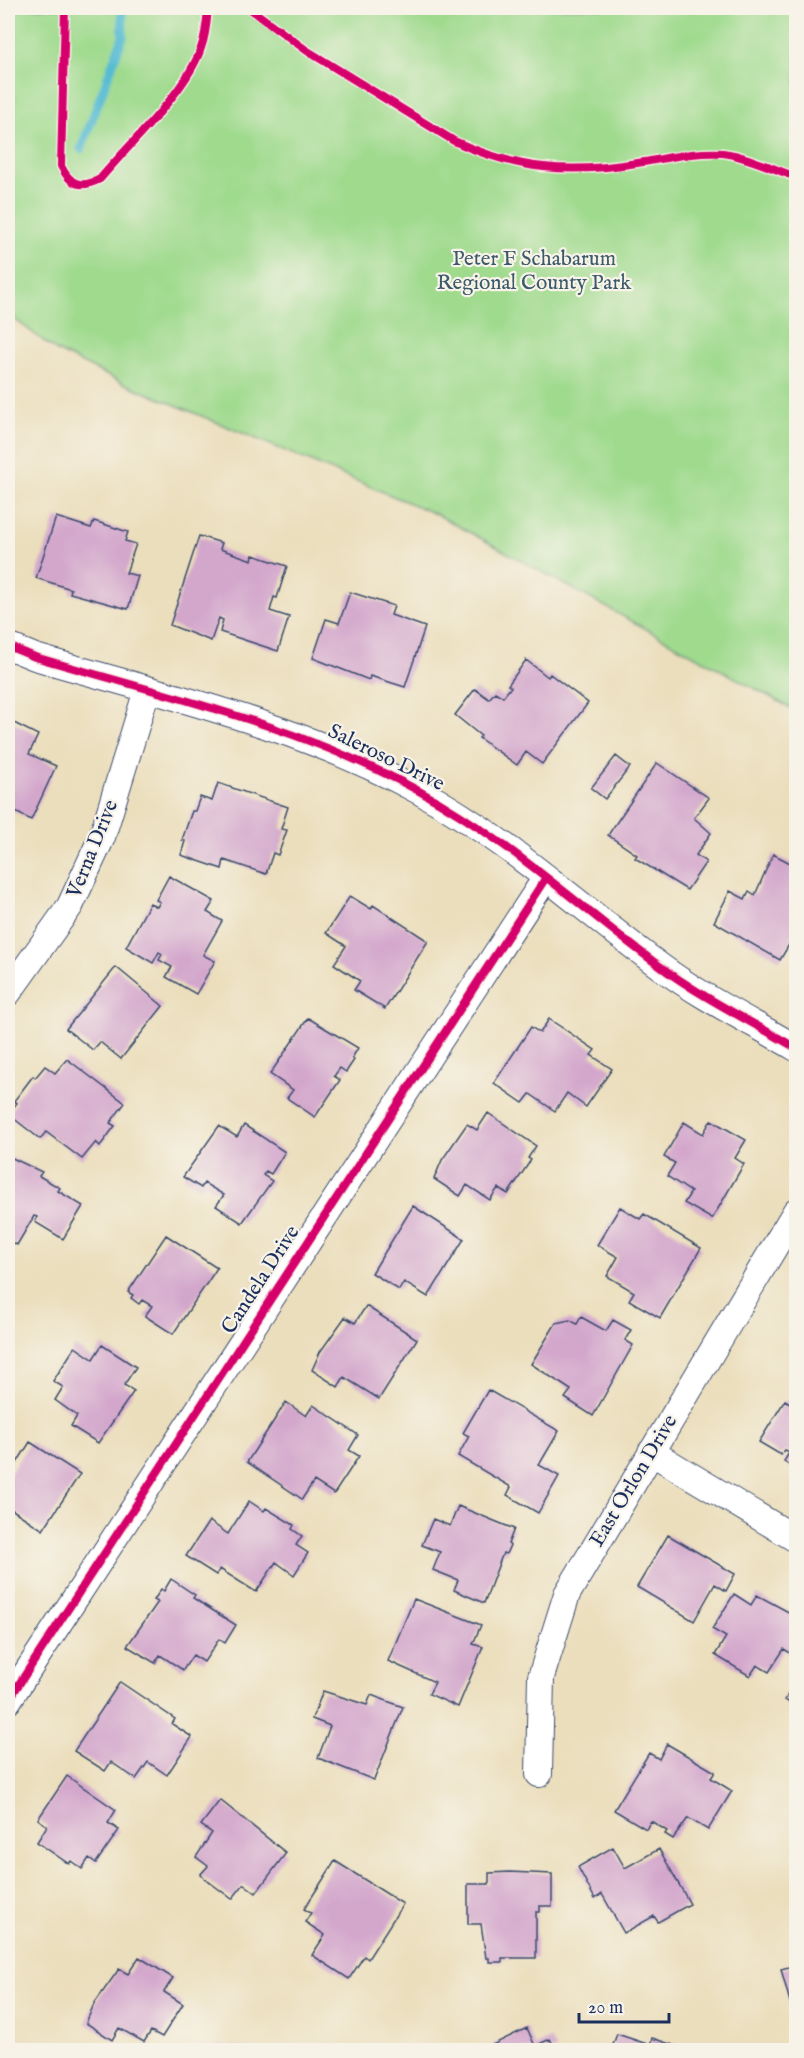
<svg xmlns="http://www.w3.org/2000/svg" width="804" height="2058" viewBox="0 0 804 2058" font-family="'IM FELL English',serif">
<rect width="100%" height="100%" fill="#f7f3e8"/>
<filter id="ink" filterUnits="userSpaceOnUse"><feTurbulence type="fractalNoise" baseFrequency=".0167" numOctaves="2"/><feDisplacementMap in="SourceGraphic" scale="12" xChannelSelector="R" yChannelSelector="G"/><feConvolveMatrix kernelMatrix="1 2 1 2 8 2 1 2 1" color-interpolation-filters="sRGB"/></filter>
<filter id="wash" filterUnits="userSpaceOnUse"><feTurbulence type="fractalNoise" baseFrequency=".008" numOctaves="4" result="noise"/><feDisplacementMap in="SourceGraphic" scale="24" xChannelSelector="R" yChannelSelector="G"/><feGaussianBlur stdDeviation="1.35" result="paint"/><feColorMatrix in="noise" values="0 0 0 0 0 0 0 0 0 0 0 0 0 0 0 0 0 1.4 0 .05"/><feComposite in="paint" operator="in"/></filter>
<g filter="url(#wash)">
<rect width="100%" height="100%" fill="#ebdebc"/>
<path fill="#9fda8d" stroke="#5d8476" stroke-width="1.5" d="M8 8H796V711L438 515 123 383 57 351 8 314Z"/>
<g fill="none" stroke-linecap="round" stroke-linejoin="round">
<path stroke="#55bbd3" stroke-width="9" d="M81 149 123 36 122 8"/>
</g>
<g id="blocks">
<path fill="#d3a7cc" d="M56 517 91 528 94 521 128 532 125 541 136 544 126 573 138 576 128 609 70 593 71 589 36 578Z
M199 536 222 543 220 549 252 560 253 555 287 566 277 598 274 597 270 611 289 617 278 651 220 632 223 620 219 618 211 641 170 625Z
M350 592 394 606 391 615 425 627 405 687 370 676 369 680 313 658 326 619 339 623Z
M526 660 548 677 550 674 588 703 542 764 526 752 517 765 479 738 481 736 455 715 475 689 489 699 495 692 503 697 511 687 508 685Z
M8 720 38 735 29 754 56 766 31 820 8 808Z
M616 756 630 767 605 799 591 788Z
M657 763 709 798 694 818 711 833 696 855 706 862 687 890 635 858 637 855 608 835Z
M218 783 288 807 281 829 287 830 278 855 273 853 266 874 224 860 222 869 181 855 185 841 182 840 192 811H195L200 797 212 801Z
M773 854 796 866V933L780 960 714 922 730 891 745 899 749 891 755 895Z
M169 876 214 901 207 912 222 921 203 955 215 961 196 994 166 977 172 967 159 960 162 954 159 952 153 963 126 947 150 903 157 907 160 902 156 900Z
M350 896 371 909 373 905 428 941 385 1009 354 990 360 981 334 964 346 946 326 933Z
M116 967 163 1006 121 1059 100 1042 93 1050 66 1029Z
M308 1018 358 1048 352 1058 354 1060 346 1072 340 1068 334 1076 340 1080 315 1117 287 1098 293 1090 270 1074Z
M549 1019 595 1050 591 1055 612 1069 586 1107 567 1093 555 1111 530 1094 523 1103 494 1083 531 1027 540 1033Z
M67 1059 125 1103 110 1123 115 1126 100 1146 96 1142 82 1159 46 1132 40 1139 8 1114 17 1103 14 1101 33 1076 35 1078 45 1066 55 1073Z
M488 1113 536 1146 528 1158 531 1160 508 1194 498 1188 490 1200 467 1185 460 1196 434 1179 442 1160 467 1124 477 1130Z
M711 1120 746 1140 735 1158 744 1164 712 1219 684 1203 691 1192 667 1176 675 1163 664 1157 684 1122 703 1134Z
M244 1125 285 1152 271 1174 266 1171 263 1175 272 1181 242 1223 216 1206 224 1195 204 1183 201 1188 183 1177 219 1126 237 1137Z
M8 1156 42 1172 39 1176 60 1188 58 1191 83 1206 63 1239 35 1222 37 1217 34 1216 17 1245 8 1240Z
M413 1206 464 1239 428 1297 404 1282 399 1290 372 1273Z
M620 1207 640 1219 644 1214 701 1248 660 1318 629 1300 634 1292 607 1276 618 1257 597 1245Z
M166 1235 217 1268 173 1334 145 1316 152 1306 142 1300 139 1304 131 1298 133 1295 128 1292Z
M366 1306 417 1339 379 1399 344 1377 338 1387 312 1370 320 1352 345 1317 355 1323Z
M581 1317 606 1331 613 1320 631 1330 625 1340 633 1345 593 1416 565 1398 571 1390 531 1364 556 1323 570 1320 577 1324Z
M102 1345 136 1367 124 1385 134 1391 98 1443 71 1426 77 1416 55 1400 63 1387 53 1381 75 1347 93 1359Z
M488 1390 559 1431 539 1465 559 1476 538 1513 507 1495 511 1487 458 1456 469 1436 463 1433Z
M785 1400 796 1407V1471L784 1461 790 1452 785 1450 781 1455 759 1442Z
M286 1402 306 1416 313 1405 358 1435 349 1450 359 1456 334 1494 314 1481 302 1499 247 1462Z
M30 1442 80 1474 43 1530 8 1507V1477Z
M249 1501 264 1511 266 1508 294 1525 292 1529 302 1536 296 1545 308 1553 294 1575 276 1562 256 1592 220 1569 216 1575 186 1556 209 1521 228 1534Z
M458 1506 514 1529 508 1544 510 1545 506 1554 503 1553 484 1603 454 1590 458 1580 433 1570 440 1552 422 1545 433 1519 450 1526Z
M668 1535 735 1574 726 1591 715 1584 694 1621 637 1587Z
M171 1579 195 1595 193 1598 236 1625 225 1643 219 1639 204 1662 193 1655 183 1670 160 1655 155 1663 127 1646 158 1602 154 1600 161 1589 164 1591Z
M734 1594 751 1605 757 1595 796 1616 795 1656 784 1649 769 1672 757 1665 750 1676 715 1655 726 1637 712 1629Z
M414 1599 481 1625 473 1644 483 1647 458 1707 429 1694 435 1682 388 1661Z
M796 1680V1707L785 1700Z
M120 1682 175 1719 172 1724 192 1737 167 1775 148 1762 136 1779 111 1762 105 1771 74 1751Z
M323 1691 367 1705 371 1695 403 1707 374 1780 318 1758 330 1726 312 1719Z
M667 1744 715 1772 711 1778 732 1791 708 1830 688 1818 673 1839 665 1834 667 1831 651 1821 646 1829 614 1810 649 1753 659 1759Z
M67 1776 116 1810 108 1823 119 1830 96 1863 89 1858 82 1869 71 1861 69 1864 37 1842 47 1826 38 1819Z
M220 1800 286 1853 256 1893 244 1884 232 1899 200 1875 208 1866 196 1857 212 1833 201 1825Z
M613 1847 625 1868 659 1849 690 1904 658 1922 654 1916 624 1933 602 1894 595 1899 578 1867Z
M335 1861 403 1904 368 1959 364 1956 349 1979 312 1955 325 1935 305 1922 311 1913 304 1909Z
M510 1872 552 1874V1906H540V1912H536V1958H502V1962H489V1958H486L481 1924H468V1884H489V1873Z
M139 1957 173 1978 164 1992 183 2004 162 2037 151 2031 144 2042 119 2028 112 2040 86 2023 94 2004 119 1969 128 1974Z
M796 1965V2012L793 2013 781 1969Z
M527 2028 535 2046 550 2039 556 2050H494L492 2045Z
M617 2034 650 2045 652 2038 688 2050H611Z
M219 2045 254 2049V2050H218Z"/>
</g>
</g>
<g filter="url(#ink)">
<use href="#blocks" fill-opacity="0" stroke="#3a496c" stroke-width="1.5"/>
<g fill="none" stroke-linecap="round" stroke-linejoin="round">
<defs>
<path id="street" d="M8 646 35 657C165 695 300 726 419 791 506 838 581 908 661 967 703 998 752 1022 796 1048
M8 993 70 906 102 837 147 690
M651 1452 796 1539
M8 1701 545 879
M539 1774 541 1677 567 1594 796 1211"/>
</defs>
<use href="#street" stroke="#3a496c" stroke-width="28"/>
<use href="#street" stroke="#fff" stroke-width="26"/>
<defs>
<path id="cycleway" d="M65 8 61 166C70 185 81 189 100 179 130 143 187 91 201 48 206 35 207 21 208 8
M249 8 306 50 454 141C517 170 569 174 637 163 665 159 694 151 723 153 747 156 773 169 796 177
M8 646 35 657C165 695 300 726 419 791 506 838 581 908 661 967 703 998 752 1022 796 1048
M8 1701 545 879"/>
</defs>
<use href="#cycleway" stroke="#f7f3e8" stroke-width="11"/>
<use href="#cycleway" stroke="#d6006c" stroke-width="8"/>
</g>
</g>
<g text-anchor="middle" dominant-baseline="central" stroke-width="4.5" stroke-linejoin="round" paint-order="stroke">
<g font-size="21" fill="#3c5a6a" stroke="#f7f3e8">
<text x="534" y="259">Peter F Schabarum<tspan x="534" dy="24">Regional County Park</tspan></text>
</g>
<g font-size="21" fill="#1b2f5e" stroke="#f7f3e8">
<text transform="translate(386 758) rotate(26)">Saleroso Drive</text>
<text transform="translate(93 849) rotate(-68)">Verna Drive</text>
<text transform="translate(261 1280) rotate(-57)">Candela Drive</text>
<text transform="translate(634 1481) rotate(-59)">East Orlon Drive</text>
</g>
</g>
<rect width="804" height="2058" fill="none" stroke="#f7f3e8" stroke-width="30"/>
<path d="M579 2013v9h90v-9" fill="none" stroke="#1b2f5e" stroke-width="3"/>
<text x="588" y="2013" font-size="18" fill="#1b2f5e" stroke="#f7f3e8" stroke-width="4.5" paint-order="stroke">20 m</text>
</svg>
